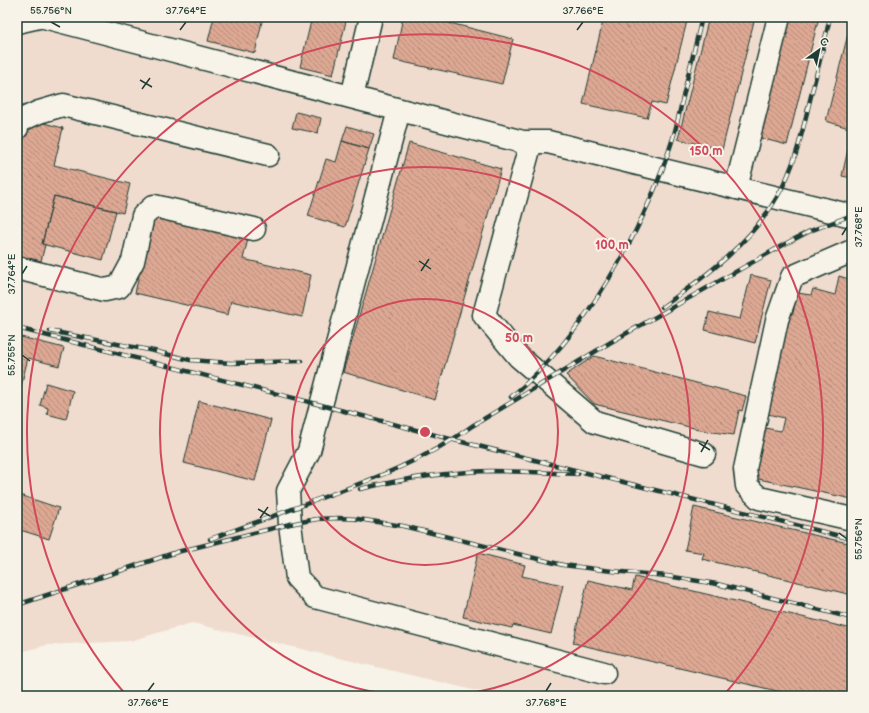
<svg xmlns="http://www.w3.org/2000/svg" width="869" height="713" viewBox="0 0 869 713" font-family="'Balsamiq Sans',sans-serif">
<defs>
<pattern id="building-back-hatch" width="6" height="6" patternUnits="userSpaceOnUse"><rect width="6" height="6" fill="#dda893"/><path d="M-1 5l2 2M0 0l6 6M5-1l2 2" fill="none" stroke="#b38a79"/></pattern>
</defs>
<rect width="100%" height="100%" fill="#f7f3e8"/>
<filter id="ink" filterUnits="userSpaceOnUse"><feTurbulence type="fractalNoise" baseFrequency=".025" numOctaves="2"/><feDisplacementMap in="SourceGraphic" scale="8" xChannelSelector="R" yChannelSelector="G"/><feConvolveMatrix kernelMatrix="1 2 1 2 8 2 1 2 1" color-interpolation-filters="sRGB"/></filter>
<g filter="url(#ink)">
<path fill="#efdcce" d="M17 17H852V696H498L192 623 130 641 47 645 17 653Z"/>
<path fill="url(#building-back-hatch)" stroke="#1f3d34" d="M214 17H263L255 53 208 41Z
M312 17H347L333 75 300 67Z
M403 17H439L438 20 513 39 502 84 394 60Z
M604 17H688L666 105 652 102 647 118 583 104Z
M709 17H755L722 150 678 139Z
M790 17H819L787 145 760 138Z
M852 18V129L826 121Z
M296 112 321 118 318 133 292 128Z
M28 119 63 128 54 165 130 184 123 213 54 196 42 244 45 245 41 261 17 255V239L21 221 17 220V165Z
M347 126 374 134 369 149 342 141Z
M852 131V178L842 176Z
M342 141 369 149 345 227 308 216 326 159 336 162Z
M409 143 501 169 435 400 343 372Z
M54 196 116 211 103 260 42 244Z
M152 217 248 239 243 259 311 275 302 317 231 301 228 315 135 293Z
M751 275 771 280 755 343 705 330 709 312 740 319Z
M839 276 852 280V293L851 299 852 300V499L754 478 765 428 781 431 784 418 764 413 788 313H793L797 293 811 295 813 289 835 295Z
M17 336 64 348 59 366 28 358 17 402Z
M594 356 746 396 742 411 739 410 734 435 706 431 594 404 566 375Z
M46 383 73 391 66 419 47 414 48 408 40 405Z
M199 401 271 420 255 481 184 463Z
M17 494 59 508 49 539 17 529Z
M694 507 852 544V595L702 559 704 553 685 550Z
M478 553 525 565 522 576 563 585 551 634 513 625 512 628 463 617Z
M635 577 852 629V696H798L573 643 588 580 632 590Z"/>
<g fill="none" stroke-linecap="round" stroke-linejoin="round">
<defs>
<path id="minor" d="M44 17 523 142H548L852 216
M17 22 39 17
M352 97 371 17
M399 110 309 451 288 491 290 524 297 578 315 597 604 673
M17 128 19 121 39 112 63 105 268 155
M531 142 484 315 519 357 595 422 704 454
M736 188 779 17
M852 251 792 277 777 320 745 469 747 486 759 498 852 519
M17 268 105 290 119 287 133 261 143 216 154 206 254 229"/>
</defs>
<use href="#minor" stroke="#1f3d34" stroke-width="25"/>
<use href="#minor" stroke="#f7f3e8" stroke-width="22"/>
<defs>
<path id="rail" d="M662 307C705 277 751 243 777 197 795 167 802 133 810 100 817 72 824 45 830 17
M17 328 321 405 454 440 852 539
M50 331 154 351 190 360 231 363 302 361
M511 397C585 335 645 229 673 138 677 125 680 110 683 97 689 70 696 44 702 17
M360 489C402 479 446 472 490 471 519 471 549 473 578 474
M313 501C368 481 425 461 472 426L611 342 785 244 810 231 852 215
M210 539 317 500
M17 605 177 552 290 524 317 519 338 518 358 519 403 526 563 565 612 571 667 576 717 584 852 618"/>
</defs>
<use href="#rail" stroke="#1f3d34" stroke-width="4.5"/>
<use href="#rail" stroke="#f7f3e8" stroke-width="3" stroke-dasharray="9" stroke-linecap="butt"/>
</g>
</g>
<path fill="none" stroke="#1f3d34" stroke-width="1.5" d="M51 22 60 27M180 30 186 22M577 30 583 22M140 80 152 87M142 89 150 78M842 235 847 227M419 261 431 269M421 271 429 259M22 274 27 266M22 355 30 361M699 443 710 450M701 452 708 440M258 509 270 516M260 518 268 507M839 533 847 539M148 691 154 683M546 691 551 683"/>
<g fill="none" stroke="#d1495b" stroke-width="2">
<circle cx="425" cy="432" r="133"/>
<path d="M402 696A265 265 0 1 1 448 696"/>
<path d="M127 696A398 398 0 1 1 723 696"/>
</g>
<circle cx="425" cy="432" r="6" fill="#d1495b" stroke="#f7f3e8" stroke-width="2"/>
<g font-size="12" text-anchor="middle" font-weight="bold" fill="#d1495b" stroke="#f7f3e8" stroke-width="4" stroke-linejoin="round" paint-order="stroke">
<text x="706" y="155">150 m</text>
<text x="612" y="249">100 m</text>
<text x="519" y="342">50 m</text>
</g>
<rect width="869" height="713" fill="none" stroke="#f7f3e8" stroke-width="44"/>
<g transform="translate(819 50) rotate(33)" stroke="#f7f3e8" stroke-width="3" paint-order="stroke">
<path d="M0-3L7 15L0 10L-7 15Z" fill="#1f3d34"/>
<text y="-6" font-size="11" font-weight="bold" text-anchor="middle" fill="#1f3d34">С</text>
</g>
<rect x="22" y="22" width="825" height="669" fill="none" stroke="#1f3d34" stroke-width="1.5"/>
<g font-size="10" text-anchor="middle" fill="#1f3d34">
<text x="51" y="14">55.756°N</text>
<text x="186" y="14">37.764°E</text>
<text x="583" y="14">37.766°E</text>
<text transform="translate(858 227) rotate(-90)" y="4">37.768°E</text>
<text transform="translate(11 274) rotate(-90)" y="4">37.764°E</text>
<text transform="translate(11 355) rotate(-90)" y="4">55.755°N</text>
<text transform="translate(858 539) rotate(-90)" y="4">55.756°N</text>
<text x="148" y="706">37.766°E</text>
<text x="546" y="706">37.768°E</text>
</g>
</svg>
